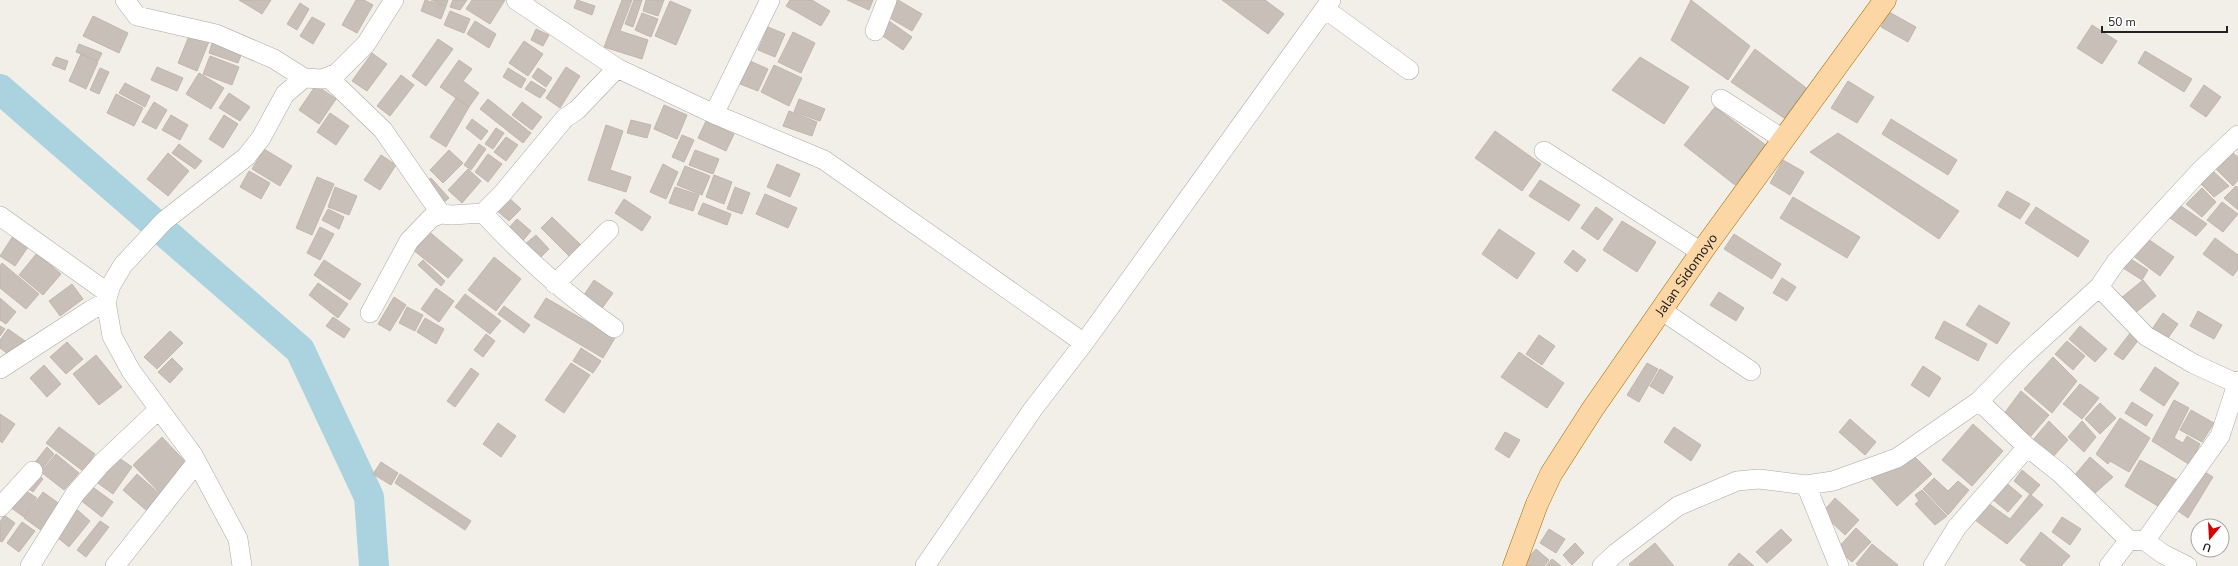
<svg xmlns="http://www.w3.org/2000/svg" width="2238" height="566" viewBox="0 0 2238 566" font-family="'Nunito Sans',sans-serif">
<rect width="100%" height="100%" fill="#f2efe9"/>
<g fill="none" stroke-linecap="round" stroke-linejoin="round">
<path stroke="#aad3df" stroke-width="30" d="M0 89 300 350 369 497 374 566"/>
</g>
<path fill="#c7bfb8" stroke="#c4b6ab" d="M239 0H271L262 14Z
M356 0H364L373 5 357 33 342 25Z
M425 0 446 6 441 19 421 11Z
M431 0H448L446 6Z
M453 0H467L460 10 450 7Z
M472 0H505L490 24 466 9Z
M577 0 595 6 592 15 574 8Z
M622 0H632L620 31 648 40 642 59 604 47Z
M634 0H642L633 27 625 24Z
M646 0H664L658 16 643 11Z
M790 0H812L830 11 821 26 786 6Z
M847 0H873L869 10Z
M898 0 922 14 912 31 888 17Z
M1222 0H1265L1284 14 1268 34Z
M1691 0 1750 46 1728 80 1671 40Z
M670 1 691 10 676 45 655 36Z
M300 3 309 9 297 30 287 24Z
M450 11 470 19 464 33 444 25Z
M1889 12 1916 27 1908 42 1881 27Z
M642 13 658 19 651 37 635 30Z
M93 16 128 33 119 53 83 36Z
M312 17 325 24 313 44 300 36Z
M475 21 496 34 489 48 467 34Z
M889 21 912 37 903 50 880 34Z
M2092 25 2117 41 2102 64 2077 48Z
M768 27 785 34 775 57 758 50Z
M536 29 549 35 543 46 531 40Z
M191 31 210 39 197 71 178 63Z
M793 32 815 43 801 73 778 62Z
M214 37 244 47 238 63 209 53Z
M438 39 453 49 426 86 412 76Z
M524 41 543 54 528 76 509 63Z
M79 44 102 53 98 61 76 52Z
M1755 49 1809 90 1787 120 1731 82Z
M2145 51 2192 79 2184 92 2138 63Z
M372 53 387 64 367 91 352 81Z
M81 54 98 62 86 89 69 81Z
M210 56 239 67 232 85 203 74Z
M56 57 68 61 65 70 52 65Z
M1640 57 1689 87 1664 124 1612 90Z
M459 60 472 69 463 81 479 93 469 107 440 87Z
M750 61 768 69 758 91 740 84Z
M774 65 802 78 789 106 761 92Z
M157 67 183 78 177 91 151 80Z
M566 67 580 76 560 108 546 98Z
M100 68 109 72 99 94 90 90Z
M508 68 526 79 521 88 503 77Z
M538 68 552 78 546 87 532 77Z
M199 73 224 88 211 109 186 94Z
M401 75 414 85 390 116 377 106Z
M531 81 546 90 540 98 525 89Z
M1848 81 1874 97 1857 123 1831 108Z
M125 83 150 96 145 107 119 93Z
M316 85 336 99 319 124 299 110Z
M2204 85 2221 97 2206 117 2190 106Z
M229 93 250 107 240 121 219 108Z
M116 94 143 108 134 126 107 113Z
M456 98 469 107 446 147 430 137Z
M488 99 531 133 523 143 480 109Z
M799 99 825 109 820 121 794 112Z
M154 102 167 110 156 129 142 122Z
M522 102 542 117 532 130 512 115Z
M664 105 687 115 677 139 654 129Z
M1715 107 1767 146 1735 185 1684 145Z
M789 111 817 122 812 136 783 126Z
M330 113 349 126 336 145 317 132Z
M171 115 188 125 180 140 162 130Z
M224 115 238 124 223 148 209 139Z
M472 119 488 131 481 140 466 128Z
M1891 119 1957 160 1948 175 1882 134Z
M631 120 651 125 647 138 627 133Z
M706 121 734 134 726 151 698 138Z
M606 125 623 131 610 170 631 177 626 192 588 180Z
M496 128 504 133 493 149 485 144Z
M1495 131 1541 164 1522 191 1475 158Z
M1838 133 1959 211 1939 239 1810 152Z
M682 135 694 140 684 162 672 157Z
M506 137 518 145 506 161 494 152Z
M179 144 202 161 195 169 172 153Z
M479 144 486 149 471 170 464 165Z
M264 149 292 166 280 186 252 169Z
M449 150 463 163 443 183 430 170Z
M695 150 719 159 713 174 689 165Z
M168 153 189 171 168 196 147 179Z
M2233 153 2238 157V180L2233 186 2216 169Z
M488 154 502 164 488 182 475 172Z
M381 155 396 165 380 190 364 180Z
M1783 160 1804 172 1790 195 1770 183Z
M663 164 678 172 666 199 650 192Z
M777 164 800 174 790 197 767 187Z
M685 166 710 176 702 195 677 185Z
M468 169 481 181 462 203 448 190Z
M249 171 270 183 261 199 240 187Z
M2213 171 2229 186 2214 197 2200 183Z
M714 175 732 182 724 204 706 197Z
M317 177 334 184 312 235 296 228Z
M431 178 449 198 442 204 424 183Z
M1540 180 1580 205 1569 221 1529 196Z
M2236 186 2238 188V210L2224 198Z
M335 187 357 196 349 215 328 207Z
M675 187 699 195 693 211 669 203Z
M735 187 750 193 742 214 727 209Z
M2202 188 2216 202 2202 217 2186 204Z
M2007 191 2030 204 2020 219 1998 206Z
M765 194 797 208 788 228 756 214Z
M507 196 521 209 509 221 495 209Z
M1793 197 1860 237 1847 258 1780 218Z
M624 199 651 217 642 231 615 213Z
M2222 202 2238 214 2223 232 2207 220Z
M703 203 731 214 727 225 698 214Z
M2181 206 2207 224 2196 236 2170 218Z
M1596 207 1613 219 1598 240 1581 228Z
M2036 207 2089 241 2078 257 2025 223Z
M328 209 344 217 339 229 322 220Z
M552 217 584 248 573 260 541 228Z
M517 219 531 231 520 244 506 231Z
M1622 221 1656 242 1637 272 1603 250Z
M320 227 334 234 320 260 307 253Z
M1499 229 1535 253 1517 279 1482 254Z
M427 230 463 260 448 278 412 249Z
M1734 234 1781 264 1772 279 1724 249Z
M536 235 549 249 538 260 524 245Z
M13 236 28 247 15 266 0 256Z
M2145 237 2174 257 2160 276 2132 255Z
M2215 238 2238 255V269L2233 276 2203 254Z
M1573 250 1586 260 1577 272 1564 262Z
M37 253 61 274 43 295 19 275Z
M494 257 521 279 496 311 468 290Z
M2129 258 2148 270 2142 280 2123 268Z
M324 260 361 284 350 300 314 275Z
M423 260 445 281 441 286 418 265Z
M2 263 39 294 26 309 0 288V266Z
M1782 278 1796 287 1787 301 1773 293Z
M594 280 613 293 598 314 580 301Z
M2143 280 2156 296 2134 314 2121 298Z
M318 283 348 304 338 318 309 295Z
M72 284 83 299 60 316 49 301Z
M436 288 454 301 439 322 421 309Z
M1719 292 1744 308 1736 321 1710 305Z
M465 294 501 321 490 334 455 307Z
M394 297 406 305 390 331 378 324Z
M0 298 16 312 6 324 0 320Z
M546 298 615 338 603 358 534 317Z
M1979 305 2010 323 1997 344 1966 325Z
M504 306 530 325 524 333 498 314Z
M407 307 423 315 415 331 399 323Z
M2198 311 2222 325 2214 339 2190 326Z
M2163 313 2178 324 2163 345 2148 335Z
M333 317 350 329 344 338 326 326Z
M425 318 444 329 436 344 417 332Z
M1944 321 1987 344 1978 361 1935 338Z
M0 326 5 329 0 336Z
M2080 326 2107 349 2095 362 2069 339Z
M8 329 25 341 12 357 0 348V340Z
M170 331 183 343 157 369 144 357Z
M2131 332 2140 338 2123 360 2114 354Z
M486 334 495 341 483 357 474 350Z
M1539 335 1555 346 1542 365 1526 354Z
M2067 341 2085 356 2073 370 2055 354Z
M67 342 83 359 66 374 50 357Z
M581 348 601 361 593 373 573 361Z
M1519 352 1564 383 1547 408 1501 377Z
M96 355 122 387 99 405 73 374Z
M2053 357 2077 381 2052 413 2024 389Z
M172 358 183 369 170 383 158 372Z
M571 363 590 375 564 413 545 400Z
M1647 363 1658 369 1639 402 1627 395Z
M44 365 61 384 47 397 30 378Z
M1923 366 1941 378 1929 397 1911 385Z
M2155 367 2179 383 2164 406 2140 390Z
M471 368 479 374 455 407 447 401Z
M1660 369 1673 377 1663 394 1650 386Z
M2080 384 2099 398 2082 419 2063 404Z
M2021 391 2049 415 2031 436 2003 415Z
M2174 400 2189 408 2174 438 2183 443 2187 436 2200 444 2190 465 2152 441Z
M2132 402 2153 415 2146 426 2125 413Z
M2100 403 2116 418 2100 434 2085 419Z
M2191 410 2214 423 2202 442 2180 430Z
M0 414 15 424 2 443 0 441Z
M2120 418 2150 438 2129 472 2110 461 2108 464 2096 454Z
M1850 419 1876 442 1865 455 1839 432Z
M2049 421 2068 440 2052 458 2032 441Z
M2082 421 2096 437 2084 452 2068 437Z
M498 423 516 436 501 457 483 444Z
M1973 424 2003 451 1972 486 1942 460Z
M59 427 95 454 83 471 46 443Z
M1674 427 1701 445 1691 461 1664 442Z
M1505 432 1520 440 1509 458 1495 449Z
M162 437 191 468 162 495 133 465Z
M47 447 54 454 42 469 33 465Z
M1909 451 1932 474 1897 506 1871 478Z
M56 454 79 473 64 490 41 472Z
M115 455 132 467 113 494 95 481Z
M2090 457 2113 477 2093 495 2074 476Z
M2140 460 2179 481 2161 508 2125 486Z
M381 462 398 473 391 485 373 474Z
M2200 469 2213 477 2188 518 2175 509Z
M2022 470 2040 485 2031 495 2014 481Z
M34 472 43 479 33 492 24 485Z
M137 474 161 495 147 511 123 490Z
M400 474 471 521 465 530 395 483Z
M1934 478 1948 491 1958 481 1969 490 1948 515 1923 489Z
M2005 482 2022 496 2008 512 1992 499Z
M90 485 113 502 102 517 79 499Z
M23 489 37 498 24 517 10 507Z
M1922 490 1947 516 1935 525 1915 504 1919 501 1915 495Z
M43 492 61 505 42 531 24 518Z
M2030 494 2043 505 2007 544 1975 520 1988 503 2010 519Z
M1835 498 1859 520 1845 535 1822 513Z
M74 507 90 521 69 547 52 533Z
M4 515 15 523 2 542 0 541V522Z
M2062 517 2081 529 2070 545 2052 532Z
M100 521 109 527 86 557 77 550Z
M22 522 35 531 19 552 7 543Z
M1856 528 1871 542 1852 562 1837 549Z
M1549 529 1565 539 1556 553 1540 543Z
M1781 529 1792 540 1767 563 1756 552Z
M2041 532 2070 556 2061 566H2028L2020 560Z
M1575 543 1584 553 1572 565 1563 555Z
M1655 543 1674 566H1631L1629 564Z
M1872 544 1898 565 1897 566H1859L1856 564Z
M1536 549 1549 560 1544 566H1526L1523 564Z
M1739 553 1754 566 1728 565Z
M1552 559 1561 566H1546Z"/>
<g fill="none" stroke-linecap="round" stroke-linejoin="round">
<defs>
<path id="minor" d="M125 0 137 16 216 34 274 59 304 78
M516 0 617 68 714 114 824 160 1084 343
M1325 9 1409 70
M875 31 887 0
M329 78 383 130 441 214
M1721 99 1783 139
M714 114 770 0
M1544 151 1701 252
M483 213C524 257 564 294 614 328
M0 216 108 293
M555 284 609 230
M2099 287 2146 336 2194 364 2238 384
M1661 310 1751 371
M370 313 409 241 431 218 441 214 452 215 483 213 503 193 565 118 577 110 617 68
M0 369 91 310 106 302
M1979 401 2027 447 2060 473 2129 540
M1806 485 1839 566
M0 507 33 471
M2145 541 2163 554 2187 566
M30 566 75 494 102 463 159 409
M115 566 197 462
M242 566 238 539 193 455 131 371 112 336 106 302 111 285 123 265 164 221 246 157 261 138 285 94 304 78 322 79 337 73 366 44 394 0
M925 566 1033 409 1084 343 1331 0
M1602 566 1616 553 1678 506 1737 481 1759 479 1806 485 1833 481 1897 458 1979 401 2021 358 2099 287 2116 262 2200 171 2238 135
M1933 566 1957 527 2027 447
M2109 566 2129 540 2145 541 2220 436 2238 381"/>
<g id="major">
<path id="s1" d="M1514 566 1537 504 1551 474 1592 410 1705 247 1885 0"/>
</g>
</defs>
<use href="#minor" stroke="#a9a9a9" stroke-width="20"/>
<use href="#major" stroke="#a06b00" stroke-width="23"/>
<use href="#minor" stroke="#fff" stroke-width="19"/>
<use href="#major" stroke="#fcd6a4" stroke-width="22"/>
</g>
<g text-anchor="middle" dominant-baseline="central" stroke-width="3" stroke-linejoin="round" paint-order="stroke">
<g font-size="14" fill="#222" stroke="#fff">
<text stroke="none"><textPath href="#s1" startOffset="340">Jalan Sidomoyo</textPath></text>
</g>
</g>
<g transform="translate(2210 538) rotate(198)"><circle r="19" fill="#ffffff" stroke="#a7a7a7"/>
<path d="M0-3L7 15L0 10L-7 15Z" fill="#d40000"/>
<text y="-6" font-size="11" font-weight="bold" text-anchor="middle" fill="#222222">U</text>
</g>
<path d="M2102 26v6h125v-6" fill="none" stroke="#222222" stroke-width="2"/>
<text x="2108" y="26" font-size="12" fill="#222222" stroke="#ffffff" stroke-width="3" paint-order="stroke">50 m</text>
</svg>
